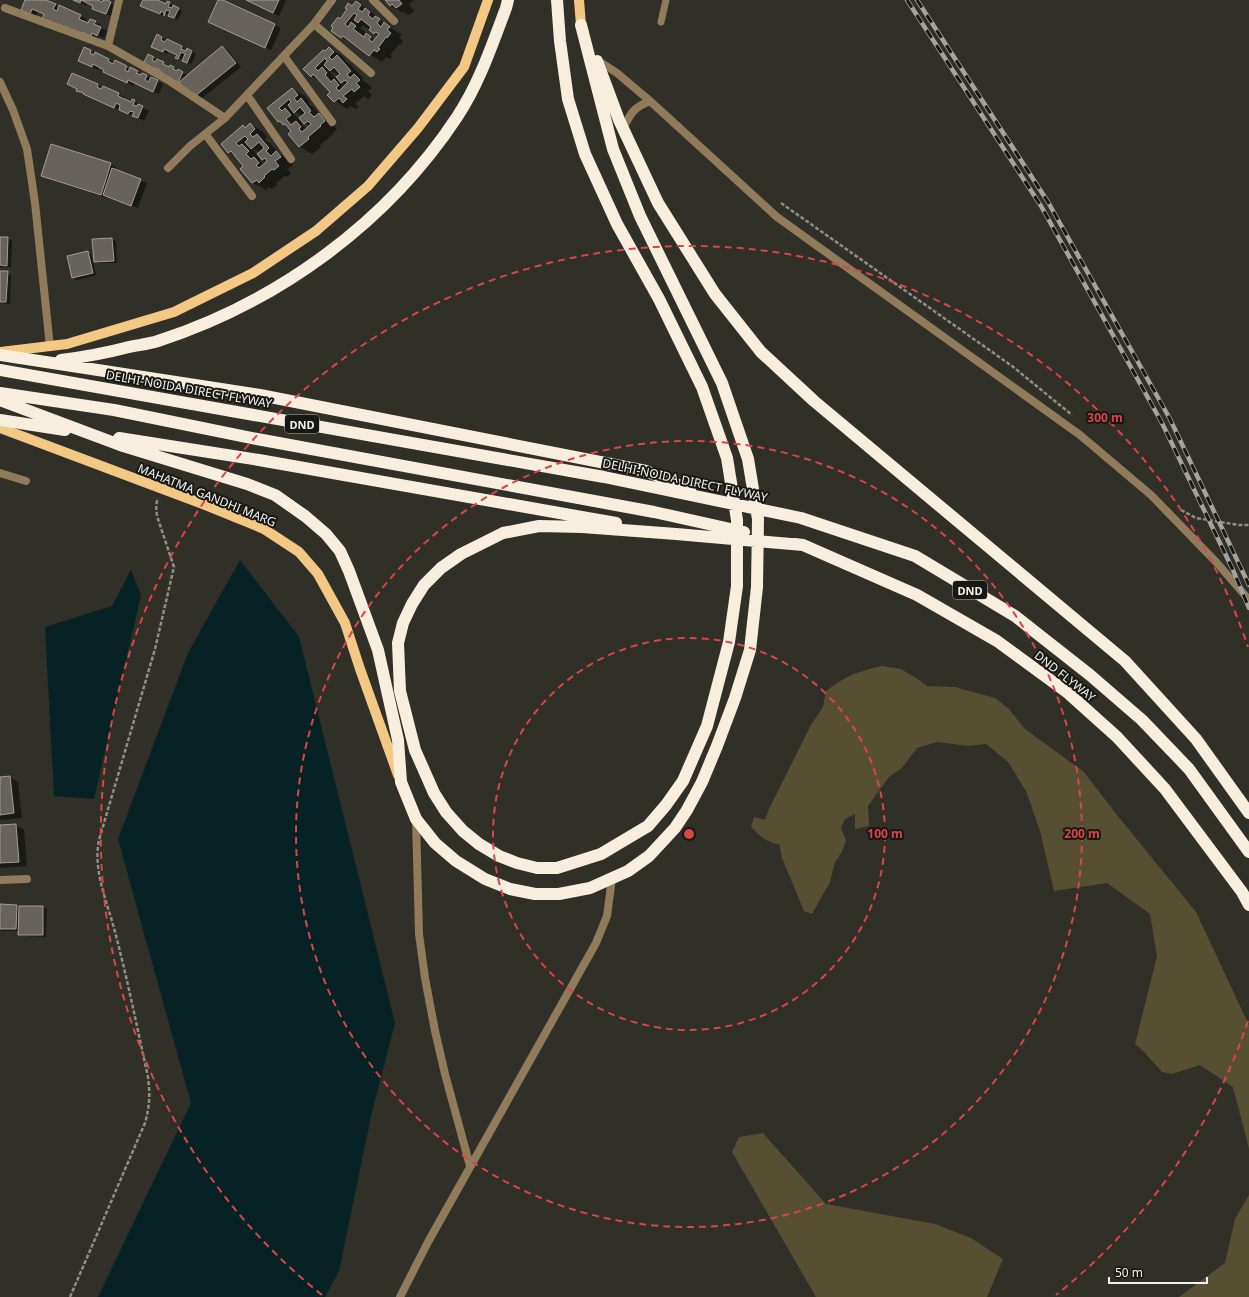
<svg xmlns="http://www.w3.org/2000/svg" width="1249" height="1297" viewBox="0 0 1249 1297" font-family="'Noto Sans',sans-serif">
<rect width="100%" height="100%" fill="#302f28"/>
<path fill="#574f31" d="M882 666 901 669 918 679 927 686 955 687 995 698 1008 708 1025 729 1084 772 1117 815 1196 912 1249 1025V1149L1233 1087 1200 1065 1172 1074 1162 1072 1143 1051 1135 1044 1157 956 1150 914 1107 883 1054 891 1040 831 1026 791 1008 762 986 744 968 746 937 742 917 748 902 768 889 777 868 806 869 826 855 829V814L845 819 841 828 846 840 842 852 835 862 830 882 812 914 804 911 782 858 779 844C767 843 760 836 751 827L754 817 765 820 769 809 811 725 823 707 826 691C846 676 858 671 882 666Z
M763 1133 826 1204 935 1224 971 1238 1003 1259 987 1297H816L732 1152 739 1137Z
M1249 1195V1297H1179L1225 1263 1235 1219Z"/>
<path fill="#062224" d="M240 560 299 637 395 1023 371 1116 339 1271 325 1297H98L191 1103 118 839 188 653Z
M131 570 141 595 94 799 54 796 45 627 112 606Z"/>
<path fill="#0007" fill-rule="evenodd" d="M26 0H44L81 16 87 19 85 23 88 24 95 22 101 25 100 28 107 31 104 38 99 36 98 38H87L38 11 36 16 28 13Z
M76 0H104L117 7 112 16 99 12 93 8 94 6 87 3 86 6Z
M144 0H161L162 1 161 3 166 5 169 3 182 11 178 20 165 13 164 16 145 8Z
M219 0 281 28 271 50 216 25Z
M247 0H286L279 16Z
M386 0H414L409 4 414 11 409 15 404 12 403 13 390 5Z
M356 2 369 10 381 21 402 35 399 38 403 41 400 45 399 44 390 55 392 57 390 59 386 57 382 62 333 31ZM363 25 378 36 375 40 367 35 368 34 360 28Z
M157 35 185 49 184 52 192 51 196 54 191 64 177 57 178 55 169 51 167 54 156 48Z
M222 47 228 51 241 67 201 99 180 82 154 69 148 56 167 65 166 67 169 68 170 66 188 76Z
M329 48 342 56 346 60 345 61 350 64 363 78 362 80 367 83 372 88 368 91 372 95 368 99 364 96 355 104 359 107 356 109 350 106 347 109 335 101 331 92 321 82 311 76 304 69ZM332 71 339 76 336 78 330 73ZM340 81 345 86H344L338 82Z
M85 49 163 84 159 94 135 83 133 86 111 75 105 70 99 67 98 70 85 64Z
M72 74 119 94 125 98 124 100 131 103 132 100 141 105 140 106 149 111 144 121 77 91 78 89Z
M292 89 305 96 310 103 308 104 313 107 321 116 331 122 337 129 332 133 333 134 320 145 321 147 312 154 300 147 289 134 293 132 289 127 279 121 269 108ZM295 112 303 116 299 119 293 114ZM304 122 305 123 310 126 307 128 301 125Z
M251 124 263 132 267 137 264 140 270 143 279 154 289 160 293 165 287 169 291 173 287 177 285 176 276 183 277 185 272 189 269 187 266 190 253 183 242 169 245 166 237 157 229 152 243 126 246 128ZM252 148 260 153 257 155ZM261 158 262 160 267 162 264 164 259 161Z
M110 164 116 167 115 171 147 183 138 208 107 196V198L48 179 42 176Z
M0 238H8L12 241 11 267H0Z
M93 239H112L116 241 117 263H98L94 261Z
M87 252 91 254 96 275 77 280 73 278Z
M0 272H7L11 275 10 304 0 303Z
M10 777 18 782 22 818 0 820V778Z
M15 825 24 830 27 866 0 868V826Z
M0 905 16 906 20 908 43 907 47 909 46 937 23 936 19 934 20 931H0Z"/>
<path fill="#67625c" stroke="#a29d97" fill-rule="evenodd" d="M25 0H46L56 4 53 9 57 11 59 5 81 15 79 19 88 23 90 19 96 21 94 24 101 27 97 36 92 33 91 36 82 32 81 35 42 19 44 14 32 9 30 14 21 10Z
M73 0H98L102 2 103 0H107L111 2 106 14 92 9 93 6 81 0 80 3Z
M143 0H158L166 4 167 1 170 2 168 7 172 8 173 5 179 8 174 18 168 16 170 11 166 10 164 16V13L161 11 160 14 140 6Z
M218 0H223L275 24 265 48 208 22Z
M246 0H279L273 13Z
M385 0H399L402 4 396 8 392 4 390 6Z
M356 1 361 5 358 9 362 12 365 8 370 12 368 15 373 19 375 16 380 19 377 23 381 27 384 22 390 27 387 30 391 33 387 38 386 37 378 48 380 49 377 52 374 50 369 56 343 36 341 38 331 31 333 28 331 26 338 17 340 19 347 9 345 8 348 3 352 6ZM354 13 357 15 354 20 358 23 361 19 371 27 369 30 374 34 375 32 379 34 372 42 369 40 371 37 366 33 364 37 353 29 356 26 351 22 348 27 345 24Z
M157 34 162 37 161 40 165 42 167 39 182 46 181 49 186 51 187 48 192 51 187 63 182 61 185 54 181 52 178 59 175 58 177 55 164 49 163 52 151 47Z
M222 46 236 63 194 97 179 82Z
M84 47 91 50 90 53 94 55 95 52 109 59 108 61 113 64 115 60 127 66 125 70 128 72 130 67 138 71 136 73 141 75 142 73 147 75 145 80 148 82 151 77 158 80 153 92 128 80 127 83 103 72 104 70 93 64 92 67 78 61Z
M329 47 334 52 329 57 332 60 337 55 351 71 347 74 350 78 354 74 360 80 356 83 360 87 354 92 352 89 343 96 347 99 343 103 339 98 334 102 327 95 330 92 313 74 311 77 303 69 323 50 325 51ZM325 58 327 61 324 65 330 71 334 67 340 74 336 77 341 83 345 80 348 82 339 91 336 88 339 85 334 79 331 82 325 75 327 73 322 67 318 71 315 68Z
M148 54 154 57 152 60 155 62 157 59 164 62 163 64 169 67 170 65 174 67 173 69 177 71 178 69 183 72 178 82 159 73 160 70 156 68 155 71 143 64Z
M72 73 98 84 97 87 101 89 103 86 119 93 118 96 131 102 132 99 135 100 133 105 137 106 138 104 143 106 138 118 132 116 134 112 130 111 128 114 119 110 120 105 116 103 114 108 83 94 84 93 76 91 77 89 67 84Z
M292 88 298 95 294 98 297 102 301 98 311 111 309 112 314 117 319 113 325 121 320 125 321 126 308 137 309 139 299 147 288 134 291 131 285 124 283 125 280 121 278 122 267 108ZM289 99 291 102 288 105 294 113 300 107 305 113 299 118 304 124 308 121 311 124 302 132 299 129 301 127 296 121 291 125 286 119 291 115 285 108 282 111 279 108Z
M250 123 255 129 250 134 253 137 257 134 269 148 266 151 271 156 276 151 281 157 275 161 279 166 274 170 272 169 264 176 265 177 259 183 257 180 252 183 240 169 243 166 231 151 228 153 221 144 243 125 245 128ZM245 136 248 139 245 142 251 149 259 142 264 148 257 154 262 160 265 158 267 161 259 168 256 165 259 163 254 157 251 159 246 154 249 151 242 144 239 146 236 143Z
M51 144 111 163 101 195 41 176Z
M112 168 141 179 131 206 103 195Z
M0 237H8L7 266 0 265Z
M112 238 114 261 94 262 92 239Z
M88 251 93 273 72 278 67 256Z
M0 271H8L6 302H0Z
M10 776 14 813 0 815V777Z
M16 824 19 862 0 863V825Z
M0 904 17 905 16 929H0Z
M19 906H43V935H18Z"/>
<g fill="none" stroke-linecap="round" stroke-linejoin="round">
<path stroke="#8f8f89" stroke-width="2.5" stroke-dasharray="4 2" stroke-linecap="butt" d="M781 203 1012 366 1072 415
M1181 510 1196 518 1239 525H1249
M70 1297 145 1123C150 1105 150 1094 148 1077 137 1027 127 977 114 928 106 899 93 870 99 840L155 649 174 567 157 516 156 505 158 498"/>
<path stroke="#907b5b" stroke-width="7" d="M661 22 666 0"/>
<path stroke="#907b5b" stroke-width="8" d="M373 0 394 21
M5 8 108 46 168 80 225 118
M314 24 371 73
M108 46 119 0
M284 56 332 122
M597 60 617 73 650 101 777 217 1080 435 1151 495 1217 563 1249 600
M0 82 13 110 27 149 35 203 50 347
M247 95 291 159
M623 128C632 112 633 108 650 101
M206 135 252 196
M168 168 190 146 225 118 314 24 332 0
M0 473 26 481
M416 819 419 934 425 978 435 1031 445 1074 470 1166
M0 880 27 879
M400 1297 428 1242 596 943 607 916 612 878"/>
<path stroke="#f2c884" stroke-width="10" d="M579 0 581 25
M0 352 67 344 174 312 253 273 316 231 368 186 418 128 464 67 488 0
M0 428 208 506 264 529 299 552 318 574 345 623 360 669 398 775"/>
<path stroke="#f8eede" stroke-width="12" d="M557 0 560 41 568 99 585 154 617 224 659 299 702 387 727 458 737 520V586L729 642 707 726 683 781 666 805 648 826 601 854 557 868H537L517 863 499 856 479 844 463 831 446 812 434 793 415 750 400 691 398 643 403 623 412 604 424 585 441 568 461 554 503 533 539 526 582 527 676 534 803 545
M597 61 619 120 658 203 715 294 761 352 814 401 1125 661 1196 739 1249 813
M0 355 260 395 646 471 690 490
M61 360C84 357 106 353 129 347 138 345 149 344 158 341 278 302 387 223 457 117 479 84 492 45 506 8L508 0
M0 370 604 477 801 518 915 556 1015 616 1090 675 1142 720 1189 769 1249 852
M0 393 114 410 257 439 654 512 744 532
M0 400 120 445 247 484 275 495 305 516 326 534 340 551 349 571 378 650 398 740 401 782 416 819 435 843 456 861 485 879 510 889 535 894H559L590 888 628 871 649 856 675 828 687 810 702 782 717 746 735 698 750 650 757 587 758 519 748 459 722 383 640 216 613 149 581 25
M0 420 65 430
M119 438 259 460 616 523
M795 544 803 545 917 595 997 641 1068 693 1117 737 1165 789 1242 892 1249 905"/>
<defs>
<path id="rail" d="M907 0 1041 206 1162 423 1233 570 1249 608
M917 0 1048 202 1170 419 1249 585"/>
</defs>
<use href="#rail" stroke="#a4a39e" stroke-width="4.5"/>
<use href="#rail" stroke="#171714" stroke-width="3" stroke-dasharray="9" stroke-linecap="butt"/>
</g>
<g fill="none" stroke="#da4646" stroke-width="2" stroke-dasharray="7 5">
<circle cx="689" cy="834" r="196"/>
<circle cx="689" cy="834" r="393"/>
<path d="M1248 1021A589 589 0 0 1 1056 1295M322 1295A589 589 0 1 1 1248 647"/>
</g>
<g text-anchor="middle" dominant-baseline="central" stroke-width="4" stroke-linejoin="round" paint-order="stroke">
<g fill="#171714" stroke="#b0b0ad" stroke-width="1">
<rect x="285" y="415" width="34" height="18" rx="3"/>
<rect x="953" y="581" width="34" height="18" rx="3"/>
</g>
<g font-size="11" font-weight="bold" fill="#f2f2ee">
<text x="302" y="424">DND</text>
<text x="970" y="590">DND</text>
</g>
<g font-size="12" fill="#f2f2ee" stroke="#171714">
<text transform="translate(189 389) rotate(10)">DELHI-NOIDA DIRECT FLYWAY</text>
<text transform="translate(685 480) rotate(12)">DELHI-NOIDA DIRECT FLYWAY</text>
<text transform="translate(207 495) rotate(22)">MAHATMA GANDHI MARG</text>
<text transform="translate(1065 676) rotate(38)">DND FLYWAY</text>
</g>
</g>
<circle cx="689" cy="834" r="6" fill="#da4646" stroke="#171714" stroke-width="2"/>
<g font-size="12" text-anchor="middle" font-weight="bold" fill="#da4646" stroke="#171714" stroke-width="4" stroke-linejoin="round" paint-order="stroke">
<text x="1105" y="422">300 m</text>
<text x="885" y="838">100 m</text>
<text x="1082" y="838">200 m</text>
</g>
<path d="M1109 1277v6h98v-6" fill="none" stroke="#f2f2ee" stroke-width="2"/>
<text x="1115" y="1277" font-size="12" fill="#f2f2ee" stroke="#171714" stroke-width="3" paint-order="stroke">50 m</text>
</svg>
